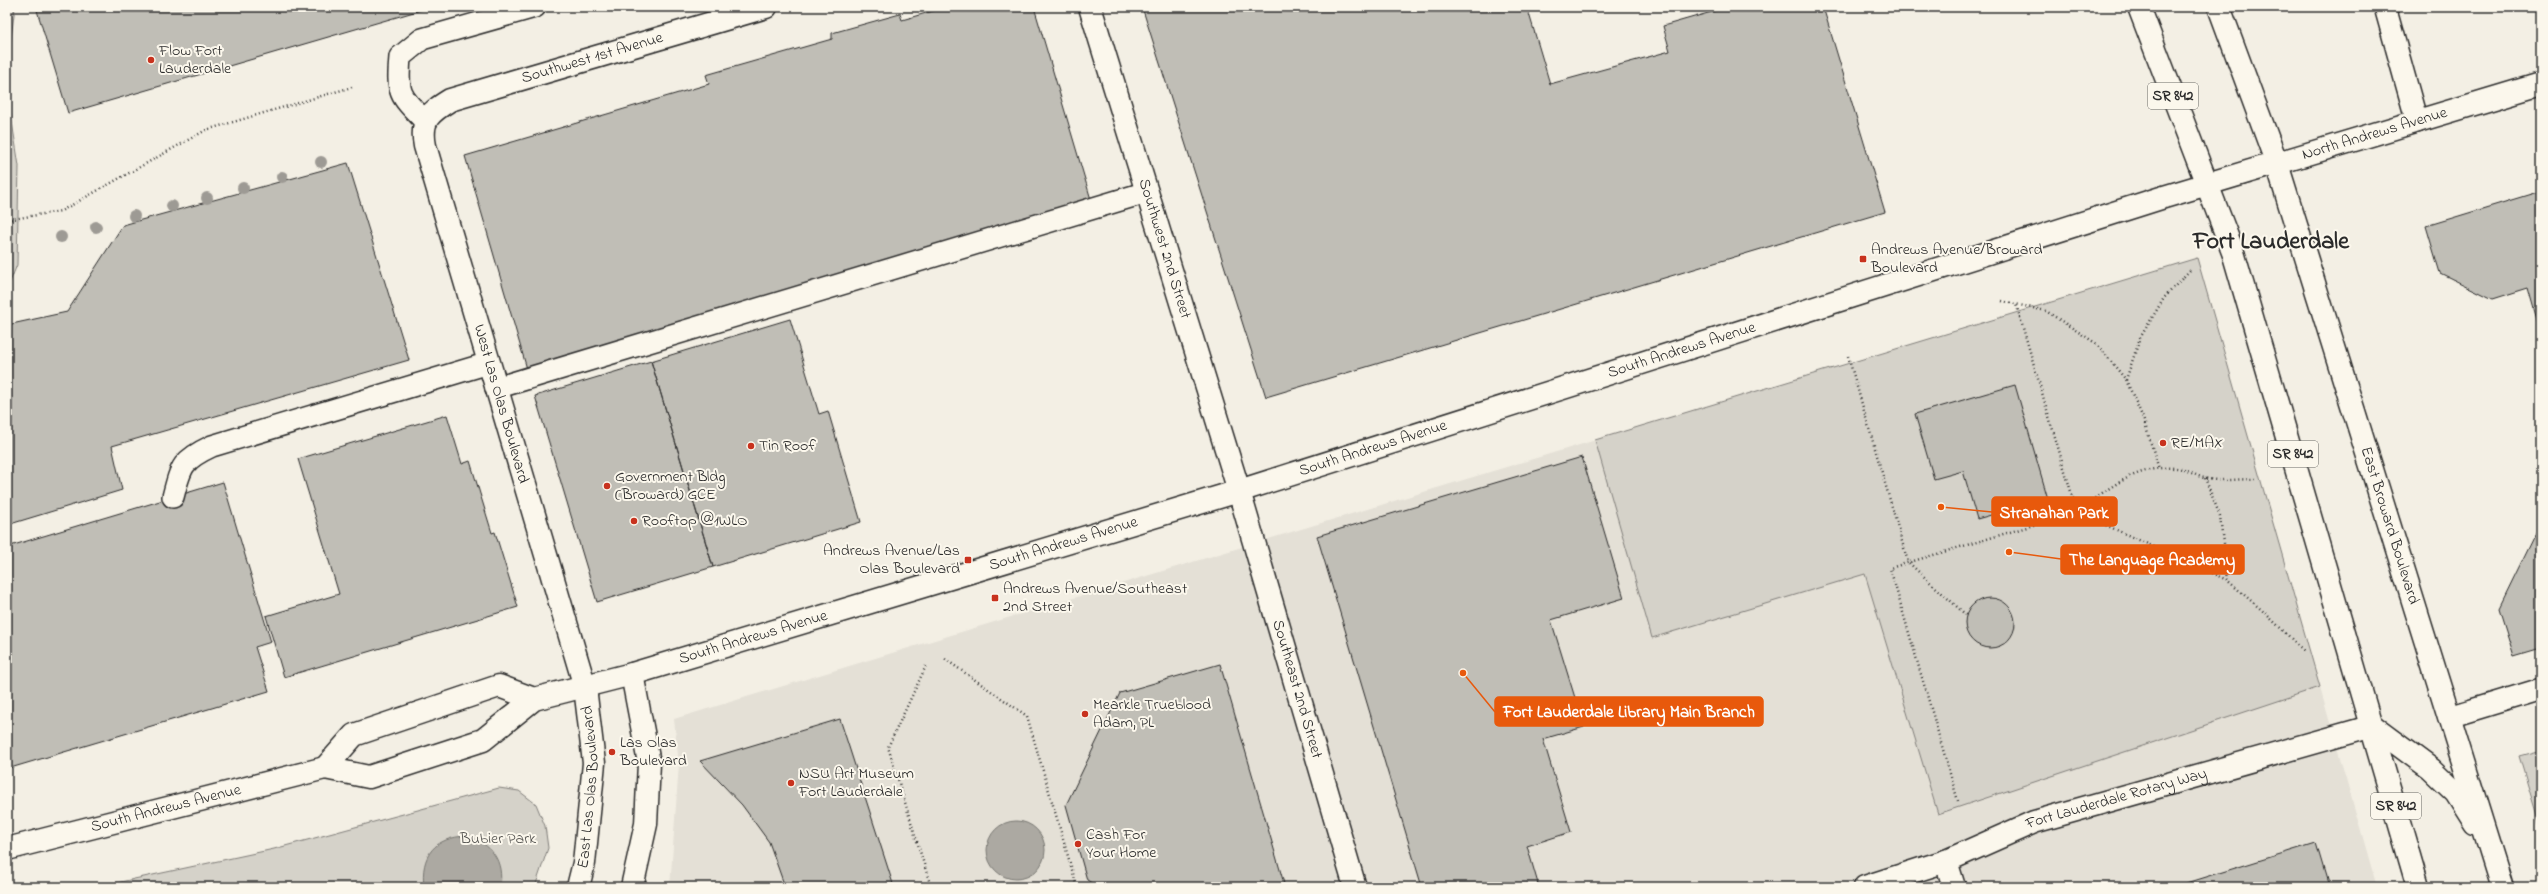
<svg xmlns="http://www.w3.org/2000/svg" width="2548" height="894" viewBox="0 0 2548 894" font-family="'Indie Flower',sans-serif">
<rect width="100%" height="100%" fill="#f3efe4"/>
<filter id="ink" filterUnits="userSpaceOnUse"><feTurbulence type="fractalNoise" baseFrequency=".025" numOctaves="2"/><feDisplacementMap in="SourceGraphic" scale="8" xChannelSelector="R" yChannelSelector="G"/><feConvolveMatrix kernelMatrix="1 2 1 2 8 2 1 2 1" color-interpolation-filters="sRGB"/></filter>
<g filter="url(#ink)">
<path fill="#e4e0d6" d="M2197 258 2377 887H670L679 764 674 719Z"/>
<path fill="#d5d2c9" stroke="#807e7a" d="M7 7H15L7 69Z
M7 90 19 166 17 265 7 289Z
M2197 258 2320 687 1938 814 1865 574 1652 638 1595 440Z
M2541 750V829L2519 756Z
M499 788 519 791 536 804 545 826 548 848 535 887H97L274 849Z"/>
<path fill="#aca9a2" stroke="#787772" d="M987 850a29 29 0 1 1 58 0a29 29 0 1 1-58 0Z
M467 836C492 844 504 861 500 887H424C420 855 435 837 467 836Z"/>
<path fill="#c0beb6" stroke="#2b2b2b" d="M36 7H431L68 113Z
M470 7H521L475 21Z
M947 7H1034L1092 203 527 369 465 156 709 84 706 75 832 39V33L900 14 902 20Z
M1142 7H1527L1550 84 1670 51 1663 26 1729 7H1823L1885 212 1266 397Z
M348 163 409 360 112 446 122 490 7 525V325L67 312 123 225Z
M2541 191V334L2528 288 2493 299 2440 273 2426 226Z
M790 319 819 414 828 411 861 522 713 567 651 361Z
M651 361 713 567 597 602 535 396Z
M2015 385 2048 499 1977 519 1963 471 1934 479 1915 414Z
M447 415 462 464 470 461 492 533 495 532 518 607 284 677 266 616 339 594 298 459Z
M1582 457 1624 598 1551 620 1584 727 1543 739 1571 832 1527 846 1539 887H1422L1317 536Z
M223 482 271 642 255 647 269 691 7 769V547Z
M2541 522V648L2514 656 2499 608Z
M1965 623a25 25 0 1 1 50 0a25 25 0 1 1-50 0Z
M1220 664 1285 887H1098L1087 880 1066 805 1120 693Z
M840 719 894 887H785L769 842 742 805 700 761Z
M2316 843 2329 887H2174Z"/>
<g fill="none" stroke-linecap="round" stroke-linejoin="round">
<defs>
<path id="lane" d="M2385 7 2417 122
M425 121C399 95 397 94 400 57L422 39 535 7
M496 388 1147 192
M173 497C181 466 182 460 212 446L489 363
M2449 717 2541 689"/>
<g id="street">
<path id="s1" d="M1090 7 1239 491 1355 887"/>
<path id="s2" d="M585 687 425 146C420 120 429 113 450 100L766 7"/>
<path d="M1946 861 1954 887"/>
<path id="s3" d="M1865 887 1946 861 2034 822 2373 726"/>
</g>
<g id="secondary">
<path d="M632 674 649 763 646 824 632 887"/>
<path d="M325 768 354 735 499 686 534 699"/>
<path id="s4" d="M7 849 325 768 369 777 483 740 534 699 632 674 1239 491 2164 197 2541 84"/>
<path id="s5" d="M578 887 584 863 594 763 585 687"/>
</g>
<g id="primary">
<path d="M2139 7 2233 252 2418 887"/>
<path id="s6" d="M2219 7 2277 164 2502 887"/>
<path d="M2373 726 2431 769 2456 793 2475 823"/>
</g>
</defs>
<use href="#lane" stroke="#2b2b2b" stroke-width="24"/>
<use href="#street" stroke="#2b2b2b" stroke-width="25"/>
<use href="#secondary" stroke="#2b2b2b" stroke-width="25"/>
<use href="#primary" stroke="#2b2b2b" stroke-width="25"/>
<path stroke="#2b2b2b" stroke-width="2.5" stroke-dasharray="1 3" stroke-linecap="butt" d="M7 220 61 211 206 130 352 87
M2002 301 2046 311 2097 344 2126 380 2143 418 2159 469
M1848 356 1908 562 1966 615
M2126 380 2140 338 2164 298 2190 270
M2205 478 2220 516 2227 580 2264 612 2304 651
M2227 580 2077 512C2105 490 2137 465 2175 468 2184 468 2194 475 2204 478 2219 482 2239 479 2255 479
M945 659 1027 716 1077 887
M926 666 888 747 931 887
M1958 801 1890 568 2077 512 2016 304"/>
<use href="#lane" stroke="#fbf7ec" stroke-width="21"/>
<use href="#street" stroke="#fbf7ec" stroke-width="22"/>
<use href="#secondary" stroke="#fbf7ec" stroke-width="22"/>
<use href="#primary" stroke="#fbf7ec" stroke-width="22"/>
</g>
<g fill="#9d9a94">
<circle cx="321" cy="162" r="6"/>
<circle cx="282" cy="177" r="6"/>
<circle cx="243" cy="188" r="6"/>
<circle cx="207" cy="198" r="6"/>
<circle cx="172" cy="206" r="6"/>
<circle cx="134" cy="216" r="6"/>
<circle cx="96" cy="227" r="6"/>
<circle cx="61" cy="237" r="6"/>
</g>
</g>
<g fill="#c8321e" stroke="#fbf7ec" stroke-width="1.5">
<circle cx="151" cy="60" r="4"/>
<rect x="1859" y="255" width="8" height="8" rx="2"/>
<circle cx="2163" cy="443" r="4"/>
<circle cx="751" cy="446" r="4"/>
<circle cx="607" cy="486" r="4"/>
<circle cx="634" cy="521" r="4"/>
<rect x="964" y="556" width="8" height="8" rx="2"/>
<rect x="991" y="594" width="8" height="8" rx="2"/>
<circle cx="1085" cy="714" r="4"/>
<circle cx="612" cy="752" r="4"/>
<circle cx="791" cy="783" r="4"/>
<circle cx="1078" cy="844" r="4"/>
</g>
<g text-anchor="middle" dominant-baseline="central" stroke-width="4" stroke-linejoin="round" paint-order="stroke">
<g fill="#fbf7ec" stroke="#696865" stroke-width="1">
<rect x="2148" y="83" width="50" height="26" rx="3"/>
<rect x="2268" y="441" width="50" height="26" rx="3"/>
<rect x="2371" y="793" width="50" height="26" rx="3"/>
</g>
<g font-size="15" font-weight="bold" fill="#2b2b2b">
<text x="2173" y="96">SR 842</text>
<text x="2293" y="454">SR 842</text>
<text x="2396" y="806">SR 842</text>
</g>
<g font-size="16" fill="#2b2b2b" stroke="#fbf7ec" text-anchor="start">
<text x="159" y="51">Flow Fort<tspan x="159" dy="18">Lauderdale</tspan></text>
<text x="1871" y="250">Andrews Avenue/Broward<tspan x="1871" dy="18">Boulevard</tspan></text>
<text x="2171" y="443">RE/MAX</text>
<text x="759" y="446">Tin Roof</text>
<text x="615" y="477">Government Bldg<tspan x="615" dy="18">(Broward) GCE</tspan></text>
<text x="642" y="521">Rooftop @1WLO</text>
<text x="960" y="551" text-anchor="end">Andrews Avenue/Las<tspan x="960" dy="18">Olas Boulevard</tspan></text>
<text x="1003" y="589">Andrews Avenue/Southeast<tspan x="1003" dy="18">2nd Street</tspan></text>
<text x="1093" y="705">Mearkle Trueblood<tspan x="1093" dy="18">Adam, PL</tspan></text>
<text x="620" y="743">Las Olas<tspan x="620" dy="18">Boulevard</tspan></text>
<text x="799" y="774">NSU Art Museum<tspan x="799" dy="18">Fort Lauderdale</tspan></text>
<text x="1086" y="835">Cash For<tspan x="1086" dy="18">Your Home</tspan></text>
</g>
<g font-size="16" fill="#2b2b2b" stroke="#fbf7ec">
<text stroke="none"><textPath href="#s2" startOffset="770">Southwest 1st Avenue</textPath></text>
<text stroke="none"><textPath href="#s4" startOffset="2484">North Andrews Avenue</textPath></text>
<text stroke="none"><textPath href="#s1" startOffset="253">Southwest 2nd Street</textPath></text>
<text stroke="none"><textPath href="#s4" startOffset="1758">South Andrews Avenue</textPath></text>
<text transform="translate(501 404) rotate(74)">West Las Olas Boulevard</text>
<text stroke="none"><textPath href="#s4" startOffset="1434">South Andrews Avenue</textPath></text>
<text stroke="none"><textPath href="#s6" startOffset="546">East Broward Boulevard</textPath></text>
<text stroke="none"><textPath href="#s4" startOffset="1110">South Andrews Avenue</textPath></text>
<text stroke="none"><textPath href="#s4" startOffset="786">South Andrews Avenue</textPath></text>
<text stroke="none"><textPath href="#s1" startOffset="713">Southeast 2nd Street</textPath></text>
<text stroke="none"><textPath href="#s5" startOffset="101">East Las Olas Boulevard</textPath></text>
<text stroke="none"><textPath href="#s3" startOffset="267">Fort Lauderdale Rotary Way</textPath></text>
<text stroke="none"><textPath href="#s4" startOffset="164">South Andrews Avenue</textPath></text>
</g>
<g font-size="16" fill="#565552" stroke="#fbf7ec">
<text x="498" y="839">Bubier Park</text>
</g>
<g font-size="24" font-weight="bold" fill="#2b2b2b" stroke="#fbf7ec">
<text x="2271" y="242">Fort Lauderdale</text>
</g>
</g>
<path fill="none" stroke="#e8590c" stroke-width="1.5" d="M1941 507L1992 512M2009 552L2061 559M1463 673L1495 712"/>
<g fill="#e8590c" stroke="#fbf7ec" stroke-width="1.5">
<circle cx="1941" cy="507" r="4"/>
<circle cx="2009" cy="552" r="4"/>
<circle cx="1463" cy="673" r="4"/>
</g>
<g fill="#e8590c" stroke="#e8590c" stroke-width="1.5">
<rect x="1992" y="497" width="125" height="29" rx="4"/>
<rect x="2061" y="545" width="183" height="29" rx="4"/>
<rect x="1495" y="697" width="268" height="29" rx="4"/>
</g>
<g font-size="17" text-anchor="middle" font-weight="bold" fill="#fff">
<text x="2054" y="518">Stranahan Park</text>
<text x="2152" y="565">The Language Academy</text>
<text x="1629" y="717">Fort Lauderdale Library Main Branch</text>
</g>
<rect width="2548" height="894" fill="none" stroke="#fbf7ec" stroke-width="24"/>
<rect x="12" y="12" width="2524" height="870" fill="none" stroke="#2b2b2b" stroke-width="1.5" filter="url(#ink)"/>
</svg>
